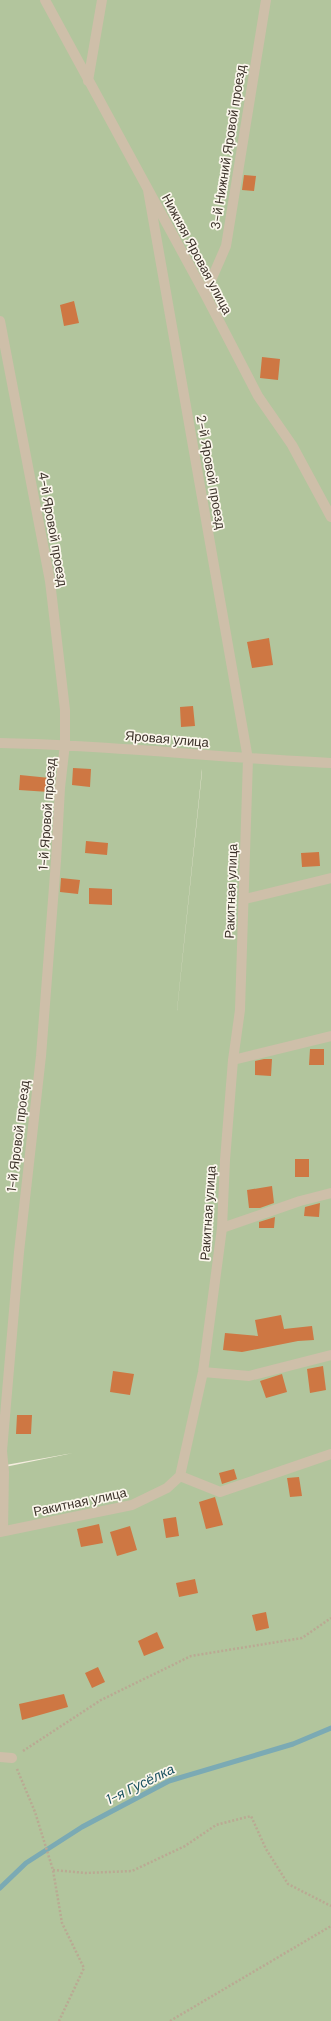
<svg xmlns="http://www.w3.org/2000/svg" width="331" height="2021" viewBox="0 0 331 2021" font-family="'DM Sans',sans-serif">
<rect width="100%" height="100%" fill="#f5eddf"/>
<path fill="#b2c59d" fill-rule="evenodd" d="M0 0H331V2021H0V1468L73 1453 0 1466ZM202 769V772L177 1011V1010Z"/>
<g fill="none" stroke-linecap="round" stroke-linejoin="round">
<path stroke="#7baab4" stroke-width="5" d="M0 1888 26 1863 82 1827 169 1781 293 1744 331 1728"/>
</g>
<path fill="#ce7743" d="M244 175 256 176 254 191 242 190Z
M74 301 79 323 64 326 60 305Z
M262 357 280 359 278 380 260 378Z
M269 638 273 665 252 668 247 642Z
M193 706 195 726 181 727 180 707Z
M73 768 91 769 90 787 72 785Z
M20 775 50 778 49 792 19 790Z
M86 841 108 843 107 855 85 853Z
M319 852 320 866 302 867 301 853Z
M61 878 80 880 78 894 60 892Z
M89 888 112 889V905L89 904Z
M310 1049H324V1065H309Z
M264 1059H272L271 1076 255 1075V1061Z
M295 1159H309V1177H295Z
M272 1186 274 1203 260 1208H249L247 1190Z
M320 1203 319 1217 304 1216 305 1207Z
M275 1217 274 1228H259V1222Z
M281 1315 284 1329 312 1326 314 1340 298 1341 242 1352 223 1350 225 1333 258 1336 255 1320Z
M323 1366 326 1390 310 1393 307 1369Z
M113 1371 134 1374 130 1395 110 1392Z
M282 1374 287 1392 266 1398 260 1381Z
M17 1415H32L31 1434H16Z
M234 1469 237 1479 222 1484 219 1473Z
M299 1477 302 1496 290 1497 287 1478Z
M215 1497 223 1525 206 1529 199 1502Z
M176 1517 179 1536 166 1538 163 1519Z
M99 1524 103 1543 81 1547 77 1529Z
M130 1526 137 1550 117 1556 110 1532Z
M195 1579 198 1593 179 1597 176 1583Z
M266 1612 269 1628 256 1631 252 1615Z
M157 1632 164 1648 144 1656 138 1641Z
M98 1667 105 1682 92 1688 85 1673Z
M64 1694 68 1707 22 1720 19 1704Z"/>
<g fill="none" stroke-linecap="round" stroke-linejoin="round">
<path stroke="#baa993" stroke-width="2.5" stroke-dasharray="2 2" stroke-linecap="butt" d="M23 1751 101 1700 191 1656 302 1638 331 1618
M17 1769 35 1812 53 1870 62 1923 84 1968 59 2021
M53 1870 86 1873 132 1871 185 1846 216 1825 251 1816 266 1849 288 1884 331 1906
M170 2021 331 1926"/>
<path stroke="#cebfa9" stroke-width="10" d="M45 0 205 294 258 396 292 445 331 517
M88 81 102 0
M205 294 226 246 266 0
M0 321 50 581 65 710V744L60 788 56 861 41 1056 19 1252 2 1451 4 1472 3 1531
M0 743C111 745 221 758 331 763
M245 899 331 878
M233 1060 331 1036
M222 1228 300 1201 331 1193
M203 1372 249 1376 331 1355
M180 1476 220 1492 331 1454
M0 1532 132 1505 167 1488 180 1476 203 1372 222 1228 225 1160 233 1060 240 1010 248 759 148 190
M0 1757 12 1758"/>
</g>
<g text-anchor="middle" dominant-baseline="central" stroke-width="3.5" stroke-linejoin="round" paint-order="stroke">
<g font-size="13" fill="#3b3129" stroke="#fbf6ec">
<text transform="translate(228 147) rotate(-81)">3-й Нижний Яровой проезд</text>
<text transform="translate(197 254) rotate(62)">Нижняя Яровая улица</text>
<text transform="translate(211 472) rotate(80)">2-й Яровой проезд</text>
<text transform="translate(53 529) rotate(80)">4-й Яровой проезд</text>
<text transform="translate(167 739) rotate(5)">Яровая улица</text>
<text transform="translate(47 814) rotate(-86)">1-й Яровой проезд</text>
<text transform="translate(231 891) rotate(-88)">Ракитная улица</text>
<text transform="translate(18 1136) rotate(-83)">1-й Яровой проезд</text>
<text transform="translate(208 1213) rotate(-86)">Ракитная улица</text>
<text transform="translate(80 1502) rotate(-12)">Ракитная улица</text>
</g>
<g font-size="14" font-style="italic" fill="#1b5260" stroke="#fbf6ec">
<text transform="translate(140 1784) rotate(-26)">1-я Гусёлка</text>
</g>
</g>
</svg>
